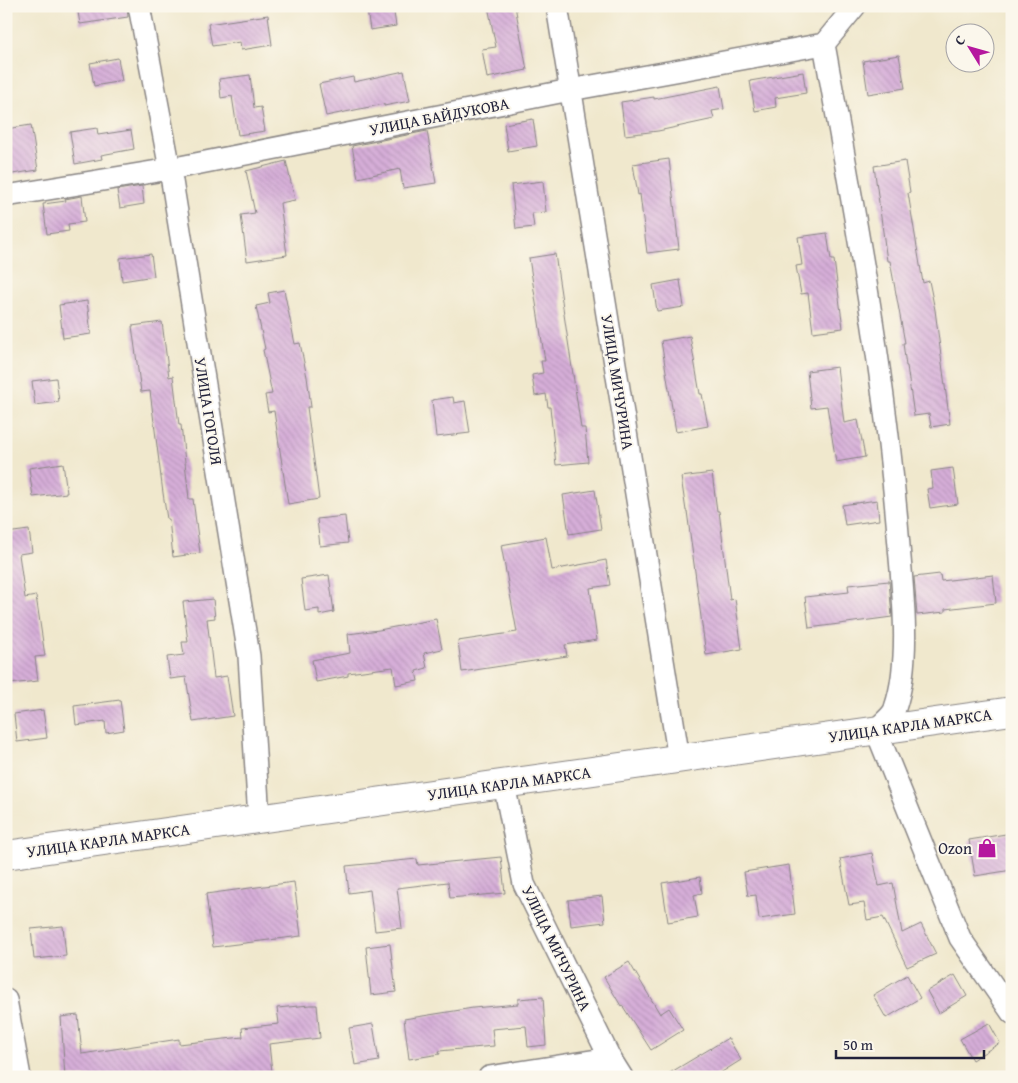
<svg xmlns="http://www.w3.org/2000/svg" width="1018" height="1083" viewBox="0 0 1018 1083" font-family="'Gentium Book Plus',serif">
<defs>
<pattern id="building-back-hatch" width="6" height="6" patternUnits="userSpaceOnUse" patternTransform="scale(1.25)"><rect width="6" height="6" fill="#d6aed8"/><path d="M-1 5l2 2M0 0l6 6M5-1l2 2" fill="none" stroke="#b795ba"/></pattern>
</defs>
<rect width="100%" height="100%" fill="#fbf7ec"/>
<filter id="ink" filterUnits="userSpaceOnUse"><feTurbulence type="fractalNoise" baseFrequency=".02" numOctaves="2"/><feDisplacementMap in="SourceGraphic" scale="10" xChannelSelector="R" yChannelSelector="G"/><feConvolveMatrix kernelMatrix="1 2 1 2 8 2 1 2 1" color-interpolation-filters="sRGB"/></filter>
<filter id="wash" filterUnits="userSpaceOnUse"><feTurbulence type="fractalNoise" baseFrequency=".0096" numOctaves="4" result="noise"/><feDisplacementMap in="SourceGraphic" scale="20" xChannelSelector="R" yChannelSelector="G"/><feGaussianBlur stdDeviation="1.12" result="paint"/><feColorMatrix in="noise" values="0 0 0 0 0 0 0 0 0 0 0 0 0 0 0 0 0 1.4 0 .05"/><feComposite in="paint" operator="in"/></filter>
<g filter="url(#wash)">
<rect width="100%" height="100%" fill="#f0e8cd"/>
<g id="blocks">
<path fill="url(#building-back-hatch)" d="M77 6H127L128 17 80 24Z
M393 6 396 26 370 30 367 10Z
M488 6H515L527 70 487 78 482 49 496 47Z
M268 15 272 45 241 50 240 42 212 46 208 24Z
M899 55 905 88 868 94 863 61Z
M118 58 122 81 94 86 90 63Z
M404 71 410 101 384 106V104L326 116 319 84 353 77 354 82Z
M803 72 806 93 775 98 776 107 755 111 750 81Z
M250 75 254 108 261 107 265 131 238 135 232 96 221 98 219 79Z
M720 86 724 109 712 111 714 119 658 131 625 135 621 102 654 97V99Z
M533 119 537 146 508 151 504 124Z
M31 125 38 170 6 175V129Z
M97 128 98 135 131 130 134 149 101 155 102 159 75 164 70 132Z
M427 131 436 183 403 188 400 169 358 178 352 146Z
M669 159 679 249 647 253 640 194 638 195 633 164Z
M286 161 295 200 280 203 287 255 247 261 241 215 255 213 246 171Z
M905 161 910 192 908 193 923 283 929 281 935 310 950 424 931 427 929 414 914 416 907 366H906L903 343H905L890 261H887L874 166Z
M543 181 546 212 532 213 534 227 516 229 511 185Z
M142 186 144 204 120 208 117 190Z
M82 196 85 222 68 224 69 231 47 234 43 204 66 201 65 199Z
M827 233 831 260H834L843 328 813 332 808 293 801 294 796 266 802 265 798 237Z
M151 254 154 276 122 281 120 258Z
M555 254 581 428H585L588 462 556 465 550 407H548L546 394 535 396 532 375 543 373 541 361H545L529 258Z
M680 280 684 307 657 311 653 285Z
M284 290 295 344 300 343 307 377 311 407H307L319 499 288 504 274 411 268 412 265 395 272 394 263 350 265 349 256 306 270 303 268 293Z
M87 301 91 334 63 338 59 305Z
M162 322 169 377 173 376 179 425H181L189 499H193L200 553 173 557 169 519H167L163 493 150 391 141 392 132 326Z
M690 336 700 394H702L708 426 676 432 661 341Z
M837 367 844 423 858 420 865 457 836 462 827 406 811 408 807 371Z
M56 378 59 402 35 405 32 381Z
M453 397 454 403 465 401 470 433 436 437 432 400Z
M63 463 67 493 33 497 29 468Z
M953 468 958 504 930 508 927 489 933 488 931 471Z
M712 473 717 511H719L730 600 735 599 742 649 706 655 687 511H686L681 477Z
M595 490 601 529 569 534 563 495Z
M877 500 879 520 845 525 842 505Z
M345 516 348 543 320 546 317 519Z
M29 530 32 552 19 554 25 598 36 596 45 656 35 657 38 681 9 684 6 664V533Z
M546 537 552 570 606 560 610 585 590 588 597 640 565 645 567 656 462 672 458 641 517 632 501 545Z
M940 574 941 581 993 575 996 603 945 609V612L917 615 914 577Z
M329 575 334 612 319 615V609L305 611 301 579Z
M889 581 892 617 809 628 805 597 849 592 848 585Z
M213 599 215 618 207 619 214 678 227 676 233 716 193 722 186 677 170 679 167 657 184 655 182 642H188L183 602Z
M436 619 442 649 424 653 427 668 416 671 418 681 396 685 393 667 348 673V676L316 682 312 660 350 653 348 634 379 630Z
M120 700 124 730 106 733 105 721 76 725 74 706Z
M43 710 47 738 17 742 14 714Z
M1012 833V870L975 876 969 840Z
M872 853 879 886 893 883 902 933 921 924 936 954 907 967 883 917 867 920 864 903 849 905 840 859Z
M501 857 505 893 450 898 448 882 397 888 402 928 375 931 370 890 349 893 346 866 417 859 418 865Z
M789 865 795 914 759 919 756 895 748 896 744 872Z
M700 877 702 893 694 895 698 917 668 922 662 883Z
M294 882 301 936 213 947 206 894Z
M602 896 605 922 571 926 568 900Z
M63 926 66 956 34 959 31 929Z
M390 944 396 992 371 995 366 947Z
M629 962 660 1014 669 1008 683 1030 651 1050 622 1005 621 1006 604 977Z
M907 975 920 998 886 1018 873 995Z
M955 975 967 996 939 1013 927 991Z
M543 997 546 1045 528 1047 526 1026 492 1029 494 1046 439 1051 440 1054 409 1059 404 1019 473 1008 518 1004V999Z
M310 1005H317L320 1038 269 1044 272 1072 247 1075V1073L212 1077H65L61 1017 78 1015 82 1054 179 1039V1044L243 1037 242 1028 279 1024 277 1008Z
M989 1023 1000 1043 972 1060 960 1039Z
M373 1024 379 1061 355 1065 349 1028Z
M728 1038 741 1060 714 1077H663Z"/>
</g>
</g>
<g filter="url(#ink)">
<use href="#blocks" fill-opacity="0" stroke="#898584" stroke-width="1"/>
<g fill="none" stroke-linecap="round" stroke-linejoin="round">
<defs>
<path id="street" d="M139 6 170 169 249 656 259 819
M557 6 679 759
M824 44C854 211 886 377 899 546 903 595 911 661 895 708 893 716 881 724 876 730L960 938 1012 1013
M6 196 170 169 570 90 824 44 855 6
M504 784 524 884 610 1058 622 1077
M6 1000 20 1077
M489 1077 610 1058"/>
<path id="secondary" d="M6 855 1012 711"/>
</defs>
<use href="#street" stroke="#898584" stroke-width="24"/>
<use href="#secondary" stroke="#898584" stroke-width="30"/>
<use href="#street" stroke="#fff" stroke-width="21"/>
<use href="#secondary" stroke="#fff" stroke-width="28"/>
</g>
</g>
<defs>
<symbol id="shop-bare" viewBox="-9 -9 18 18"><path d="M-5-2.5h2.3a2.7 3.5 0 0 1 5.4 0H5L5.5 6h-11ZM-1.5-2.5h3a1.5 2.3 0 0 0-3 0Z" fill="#b5179e" stroke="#fbf7ec" stroke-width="2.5" paint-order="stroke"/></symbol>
</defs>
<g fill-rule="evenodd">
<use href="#shop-bare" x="973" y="834" width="28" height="28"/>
</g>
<g text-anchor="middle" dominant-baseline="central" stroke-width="4" stroke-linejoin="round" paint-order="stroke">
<g font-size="16" fill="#22223b" stroke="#fbf7ec">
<text transform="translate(439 116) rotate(-11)">УЛИЦА БАЙДУКОВА</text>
<text transform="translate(618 382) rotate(81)">УЛИЦА МИЧУРИНА</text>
<text transform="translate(209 411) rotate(81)">УЛИЦА ГОГОЛЯ</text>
<text transform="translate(910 725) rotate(-8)">УЛИЦА КАРЛА МАРКСА</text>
<text transform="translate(509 783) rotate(-8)">УЛИЦА КАРЛА МАРКСА</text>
<text transform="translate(108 840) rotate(-8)">УЛИЦА КАРЛА МАРКСА</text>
<text transform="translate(557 948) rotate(64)">УЛИЦА МИЧУРИНА</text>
</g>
<g font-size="16" fill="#22223b" stroke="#fbf7ec" text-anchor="end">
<text x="972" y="848">Ozon</text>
</g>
</g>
<rect width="1018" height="1083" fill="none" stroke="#fbf7ec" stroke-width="25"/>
<g transform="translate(970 48) rotate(307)"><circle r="24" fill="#fbf7ec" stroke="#a4a2a5"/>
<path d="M0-4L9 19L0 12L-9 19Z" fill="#b5179e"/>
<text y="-8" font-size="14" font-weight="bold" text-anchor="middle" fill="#22223b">С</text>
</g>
<path d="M836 1050v8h148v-8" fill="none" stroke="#22223b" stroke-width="2.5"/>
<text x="843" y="1050" font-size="15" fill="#22223b" stroke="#fbf7ec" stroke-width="4" paint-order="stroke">50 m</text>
</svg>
